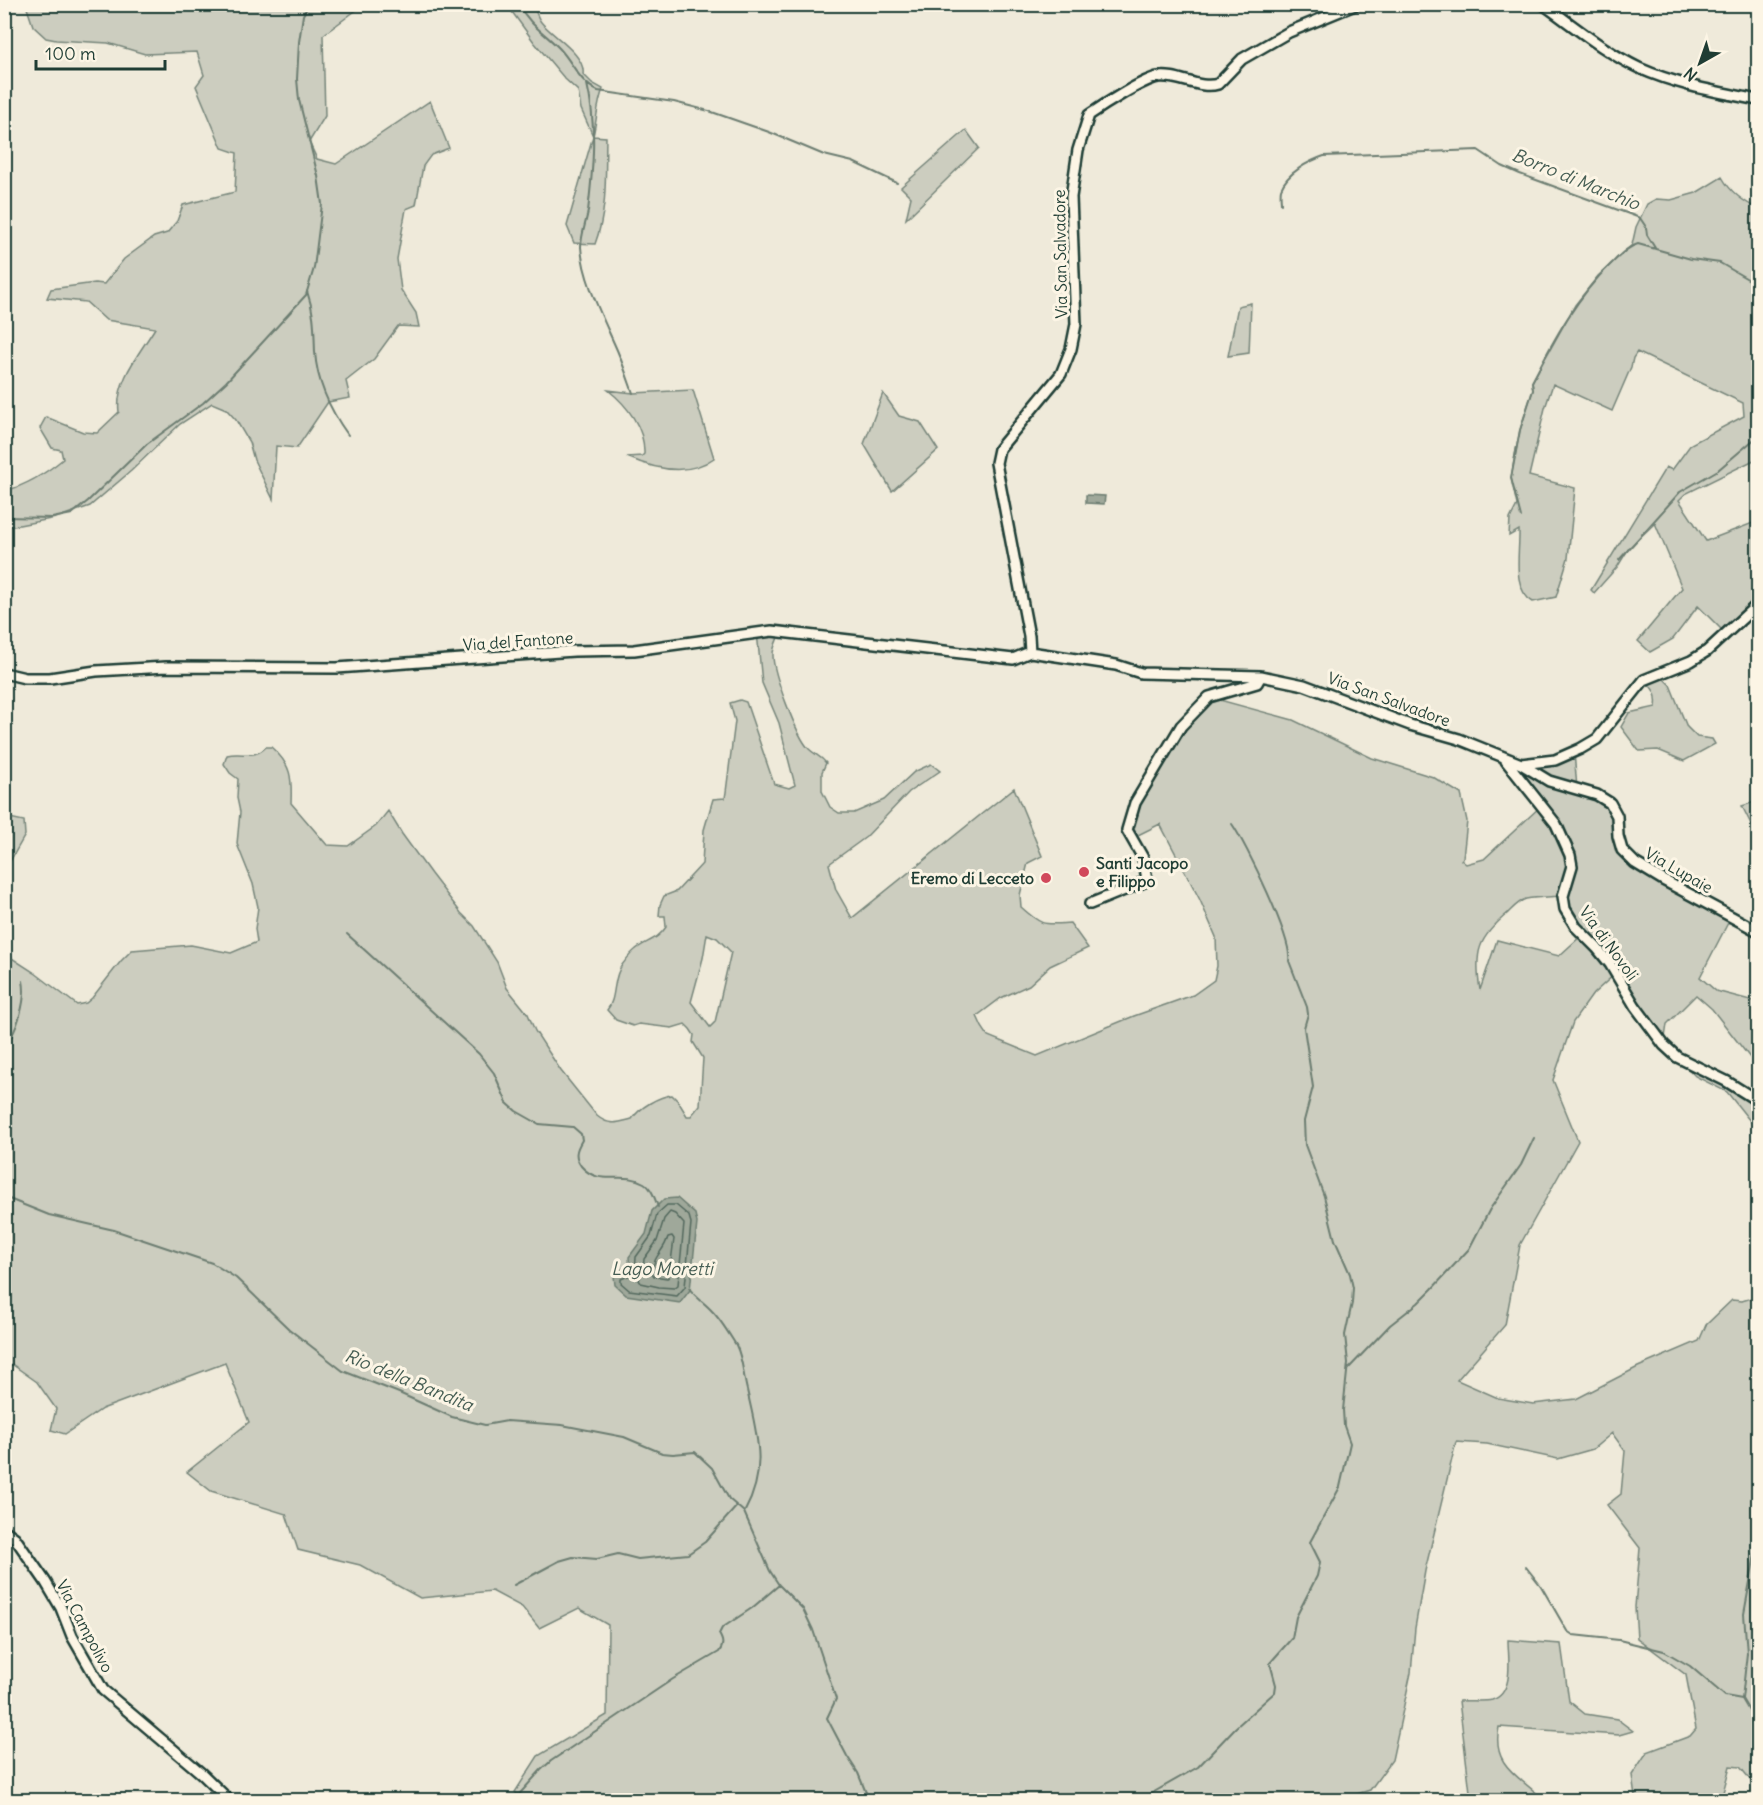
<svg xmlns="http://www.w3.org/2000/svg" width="1763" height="1805" viewBox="0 0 1763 1805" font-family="Delius,sans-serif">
<rect width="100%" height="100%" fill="#efeada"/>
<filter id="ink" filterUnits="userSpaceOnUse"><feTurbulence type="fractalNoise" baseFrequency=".0167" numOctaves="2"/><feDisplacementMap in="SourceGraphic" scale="12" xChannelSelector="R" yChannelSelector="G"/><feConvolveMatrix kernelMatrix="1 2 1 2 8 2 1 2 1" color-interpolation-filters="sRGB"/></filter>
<g filter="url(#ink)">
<path fill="#cccdbf" stroke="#76857a" stroke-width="1.5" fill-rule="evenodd" d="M26 5H363L323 35 325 116 309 142 317 159 336 164 430 101 449 148 431 155 423 166 416 205 406 209 397 259 401 290 416 313 419 327 398 326 374 359 346 381 350 398 328 402 297 448 276 446 273 499 254 460 249 442 236 420 226 409 212 403 180 424 131 471 90 506 56 518 14 526H5V491C27 485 45 474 63 459L61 450 52 448 40 428 46 417 83 432 97 433 119 412C115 381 140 353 155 328L106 320 86 302 47 298 51 289 95 283 104 284 124 259 154 237 167 233 177 221 183 205 235 192 237 153 222 148 196 86 204 75 197 52 145 54 108 43 56 40 46 38 33 26Z
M507 5H532C536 10 537 17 541 22 552 36 586 55 583 74L592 83 603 89C597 104 597 119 593 136L606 137C605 174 608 209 595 244L574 243 567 226 593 136 581 109 578 91 565 79 534 42Z
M966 130 979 148 906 219 911 197 901 187Z
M1722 177C1731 193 1743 201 1758 209V458L1685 494 1679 500 1706 541 1758 521V604L1727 635 1698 606 1673 639 1650 652 1638 641 1682 588 1655 523 1629 548 1618 566 1594 593 1591 590 1666 467 1672 470 1691 444 1744 416 1743 403 1637 352 1633 358 1631 367 1612 411 1553 384 1545 408 1529 476 1575 488 1568 558 1556 597 1533 602C1511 589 1520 552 1519 530L1509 536 1510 519 1517 505 1511 478 1514 461 1520 430 1533 390 1532 382 1575 305 1598 276 1632 245 1636 227 1647 204 1656 199 1671 200 1696 193Z
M1251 303 1249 353 1228 356 1238 306Z
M608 390 633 393 693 390 714 458C688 477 654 469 627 457L642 456 644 454C645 428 627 405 608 390Z
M883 393 899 416 920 422 938 450 892 491 864 444Z
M757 632H780C778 639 773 647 773 654 772 671 797 737 809 749 815 755 821 756 826 763L822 772V791L830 807 839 813H854L884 800 914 772 931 764 940 771 909 792 866 837 829 864 836 890 852 918 1014 788 1042 856 1028 863 1020 895 1021 907C1042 926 1043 925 1070 923L1088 948 1050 966 1029 985 1001 998 977 1016 982 1027 988 1036 1037 1056 1134 1016 1193 995 1214 980 1217 966 1216 937 1200 900 1160 824 1132 838 1127 830 1161 758 1209 697 1293 720 1372 758 1433 777 1461 794 1467 821 1463 858 1461 860 1466 864 1484 859 1541 806 1505 759 1521 764 1574 752 1577 788 1610 803 1622 850 1731 917 1700 977 1716 991 1758 1002V1068L1712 1009 1696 995 1667 1024 1664 1045 1615 974 1593 994 1573 1022 1553 1080 1578 1141 1520 1245 1505 1325 1457 1380 1498 1398 1533 1404 1576 1399 1638 1367 1699 1341 1706 1325 1732 1300 1742 1301 1758 1296V1789L1740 1767 1730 1766 1721 1800H1642L1635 1796 1632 1775 1647 1752 1690 1736 1696 1729 1686 1675 1637 1638 1635 1607 1640 1548 1607 1505 1621 1494 1625 1451 1612 1433 1593 1449 1558 1459 1487 1444 1456 1442 1425 1571 1415 1628 1411 1673 1392 1760 1370 1790 1337 1800H524L515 1792 538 1756 607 1715 608 1625 579 1608 539 1628 522 1607 492 1591 420 1598 360 1565 298 1550 286 1514 211 1491 187 1472 249 1422 225 1363 102 1409 65 1434 51 1430 56 1409 37 1382 13 1365 5 1366 4 953 35 973 77 1005 86 1003 92 998 121 961 132 950 191 945 231 953 257 942 255 929 258 907 253 884 237 844 240 812 237 798 238 779 230 773 224 764 227 755C242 751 254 760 266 747H271C292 765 292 778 291 803L327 845 348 846 376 826 388 811 402 834 431 874 461 913 474 926 497 962 507 988 528 1014 535 1031 561 1071 597 1116C609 1126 617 1123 632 1119 639 1108 659 1096 672 1095L678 1101 687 1116H691L700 1105 703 1058 693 1042 694 1035 690 1029 685 1024 672 1028 639 1024 633 1026 616 1020 607 1010C617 998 612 978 622 965 626 960 630 954 635 950 645 941 658 940 666 927L665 916H659L660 905 664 896 677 891 702 864 704 830 713 799 725 798 726 792 735 721 730 703 740 700 746 702 774 784 789 788 795 785 779 723 762 683ZM1563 896 1583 934 1559 956 1497 940 1480 990C1474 952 1478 938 1508 913 1513 908 1519 901 1526 899 1538 897 1551 897 1563 896ZM707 934 717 938 731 952 715 1022 710 1027 691 1002 703 958Z
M1658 673 1670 685 1687 727 1697 737 1712 739 1715 744 1684 761 1658 750 1639 751 1621 727 1629 713 1656 707C1658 694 1653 688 1644 680Z
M1758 801V838L1742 806Z
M5 817 24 821 25 835 5 870Z
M1677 1057 1758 1101V1131L1727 1092 1695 1076Z
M1508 1640 1561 1644 1569 1701 1585 1714 1617 1719 1633 1731 1619 1735 1499 1727C1491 1767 1520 1776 1544 1800H1471L1459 1701C1469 1700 1483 1702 1492 1700 1515 1693 1508 1657 1508 1640Z"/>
<path fill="#9fa89a" stroke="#6c7d71" stroke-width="1.5" d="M1086 495 1105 496 1104 504 1086 503Z
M677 1198 695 1214 697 1223 690 1290 680 1303 626 1295 615 1285 614 1276 624 1268 630 1271 629 1257 646 1234 652 1211 664 1199Z"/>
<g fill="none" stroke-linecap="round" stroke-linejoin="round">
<path stroke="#52685d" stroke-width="1.5" d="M667 1205H676L689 1216 691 1223 685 1287 677 1296 629 1290 621 1283V1279L635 1273 636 1257 651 1236 657 1214Z
M670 1212 675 1214 684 1224 678 1285 674 1288 659 1287 641 1283 639 1280 643 1271 644 1259 657 1241 664 1219Z
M672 1236 674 1239 669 1277 667 1278 654 1276 652 1273C654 1253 663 1254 668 1237Z"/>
<path stroke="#6c7d71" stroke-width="2" d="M518 4C532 28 543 31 560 49 573 63 579 82 598 91L674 102 709 111 769 132 824 155 853 162 897 183
M587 84C597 125 593 169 588 211 586 223 581 235 581 247 583 280 604 320 617 350 623 364 628 379 633 393
M1281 204C1281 200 1280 193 1281 189 1287 173 1309 161 1324 156L1478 150 1502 166 1520 174 1640 218 1646 227 1647 235 1655 248
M307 291C315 315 314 328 315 352 317 383 330 410 348 435
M4 517 52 518 72 514 88 501 147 444 203 403 226 382 306 295 314 268 322 204 318 176 299 100 297 79 299 42 303 15 309 4
M1521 517 1511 478 1520 430 1533 390 1532 382C1554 339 1577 296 1612 263 1620 255 1627 247 1638 244L1691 259 1720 263 1758 285
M1619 560 1680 492 1718 470 1758 436
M347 934 479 1054 494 1073 507 1103 516 1111 539 1124 573 1127 581 1134 582 1140C576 1150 574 1156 581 1166 600 1188 622 1170 644 1183 652 1188 655 1199 658 1207
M4 1047C17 1033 27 999 23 981
M4 1197 49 1215 114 1230 212 1263 236 1278 289 1329 343 1371 399 1393 452 1417 485 1425 507 1421 562 1425 624 1437 662 1453 673 1454 695 1452 712 1468 729 1499 744 1512 770 1571 779 1585 803 1609 813 1630 836 1699 827 1718 847 1756 858 1773 869 1800
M689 1288C695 1297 705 1303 712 1311 721 1320 729 1334 736 1345 743 1359 743 1375 747 1390 757 1435 768 1468 745 1511
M1348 1369 1390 1325 1418 1303 1432 1289 1469 1249 1490 1209 1521 1165 1534 1138
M1758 1538 1744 1614 1747 1653 1742 1699 1758 1726
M1526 1567 1541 1586 1567 1631 1573 1635 1619 1640 1664 1651 1690 1666 1725 1696 1742 1699
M514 1585 559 1561 573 1557 597 1559 618 1554 638 1559 688 1554 705 1542 737 1506
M514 1800 541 1770 551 1761 673 1679 719 1652C724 1645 723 1641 719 1634L722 1628 752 1608 779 1585
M1140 1800 1198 1767 1235 1728 1275 1692 1276 1685 1270 1663 1292 1638 1296 1617 1317 1576 1320 1562 1310 1542 1340 1487 1350 1443 1344 1426 1343 1410 1348 1363 1345 1335 1352 1303 1353 1288 1350 1274 1335 1240 1324 1196 1305 1145 1304 1121 1313 1087 1304 1028 1308 1014 1307 1007 1289 961C1293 940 1246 844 1232 824"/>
<defs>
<path id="minor" d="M1543 4C1574 26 1605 52 1639 68 1677 85 1718 92 1758 100
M1030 652 1029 636 996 463 999 449 1061 374 1071 349 1076 324 1071 197 1078 150 1089 115C1102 106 1144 79 1158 77 1178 74 1199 90 1218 84L1242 59 1289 32 1357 4
M4 673 25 678H50L96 671 166 667 337 668 574 651 634 650 772 631 1013 659 1030 652 1116 665 1141 673 1261 676 1304 685 1410 725 1459 739 1521 764 1549 781 1597 795 1610 803 1617 816 1618 836 1622 850 1635 863 1663 880 1758 931
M1506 761 1556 824 1570 855 1572 866 1563 896 1565 909 1576 927 1597 948 1610 964 1635 1006 1664 1045 1677 1057 1726 1081 1758 1101
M1521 764 1555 760 1580 749 1597 739 1644 680 1691 661 1707 651 1758 604
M1090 904 1144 882 1147 879 1143 858 1127 830 1135 803 1181 726 1209 697 1257 683 1261 676
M4 1530 15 1538 45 1581 61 1608 72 1636 103 1690 201 1773 229 1800"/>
</defs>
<use href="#minor" stroke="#1f3d34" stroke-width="14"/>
<use href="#minor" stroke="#fcf5e5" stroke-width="9"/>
</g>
</g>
<g fill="#d1495b" stroke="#fcf5e5" stroke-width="2">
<circle cx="1084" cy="872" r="6"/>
<circle cx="1046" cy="878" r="6"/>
</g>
<g text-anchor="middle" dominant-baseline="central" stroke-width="6" stroke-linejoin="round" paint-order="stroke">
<g font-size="16" fill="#1f3d34" stroke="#fcf5e5">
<text transform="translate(1060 254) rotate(-91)">Via San Salvadore</text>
<text transform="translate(518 641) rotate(-4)">Via del Fantone</text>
<text transform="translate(1389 699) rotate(20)">Via San Salvadore</text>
<text transform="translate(1679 870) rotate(30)">Via Lupaie</text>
<text transform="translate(1609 943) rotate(54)">Via di Novoli</text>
<text transform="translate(85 1626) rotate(62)">Via Campolivo</text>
</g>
<g font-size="16" font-weight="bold" fill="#1f3d34" stroke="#fcf5e5" text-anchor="start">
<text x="1096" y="863">Santi Jacopo<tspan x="1096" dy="18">e Filippo</tspan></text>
<text x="1034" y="878" text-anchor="end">Eremo di Lecceto</text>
</g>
<g font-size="18" font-style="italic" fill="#455d53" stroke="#fcf5e5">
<text transform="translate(1576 179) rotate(22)">Borro di Marchio</text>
<text x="662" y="1268">Lago Moretti</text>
<text transform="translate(409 1380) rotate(22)">Rio della Bandita</text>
</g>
</g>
<rect width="1763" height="1805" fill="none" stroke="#fcf5e5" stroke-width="24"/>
<rect x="12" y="12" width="1739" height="1781" fill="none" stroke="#1f3d34" stroke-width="2" filter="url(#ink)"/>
<g transform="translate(1700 63) rotate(220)" stroke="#fcf5e5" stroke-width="4.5" paint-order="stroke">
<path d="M0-4.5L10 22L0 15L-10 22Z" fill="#1f3d34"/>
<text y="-9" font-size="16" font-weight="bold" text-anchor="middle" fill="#1f3d34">N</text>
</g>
<path d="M36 60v9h129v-9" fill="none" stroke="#1f3d34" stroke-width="3"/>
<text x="45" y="60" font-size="18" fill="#1f3d34" stroke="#fcf5e5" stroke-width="4.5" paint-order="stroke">100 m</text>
</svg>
